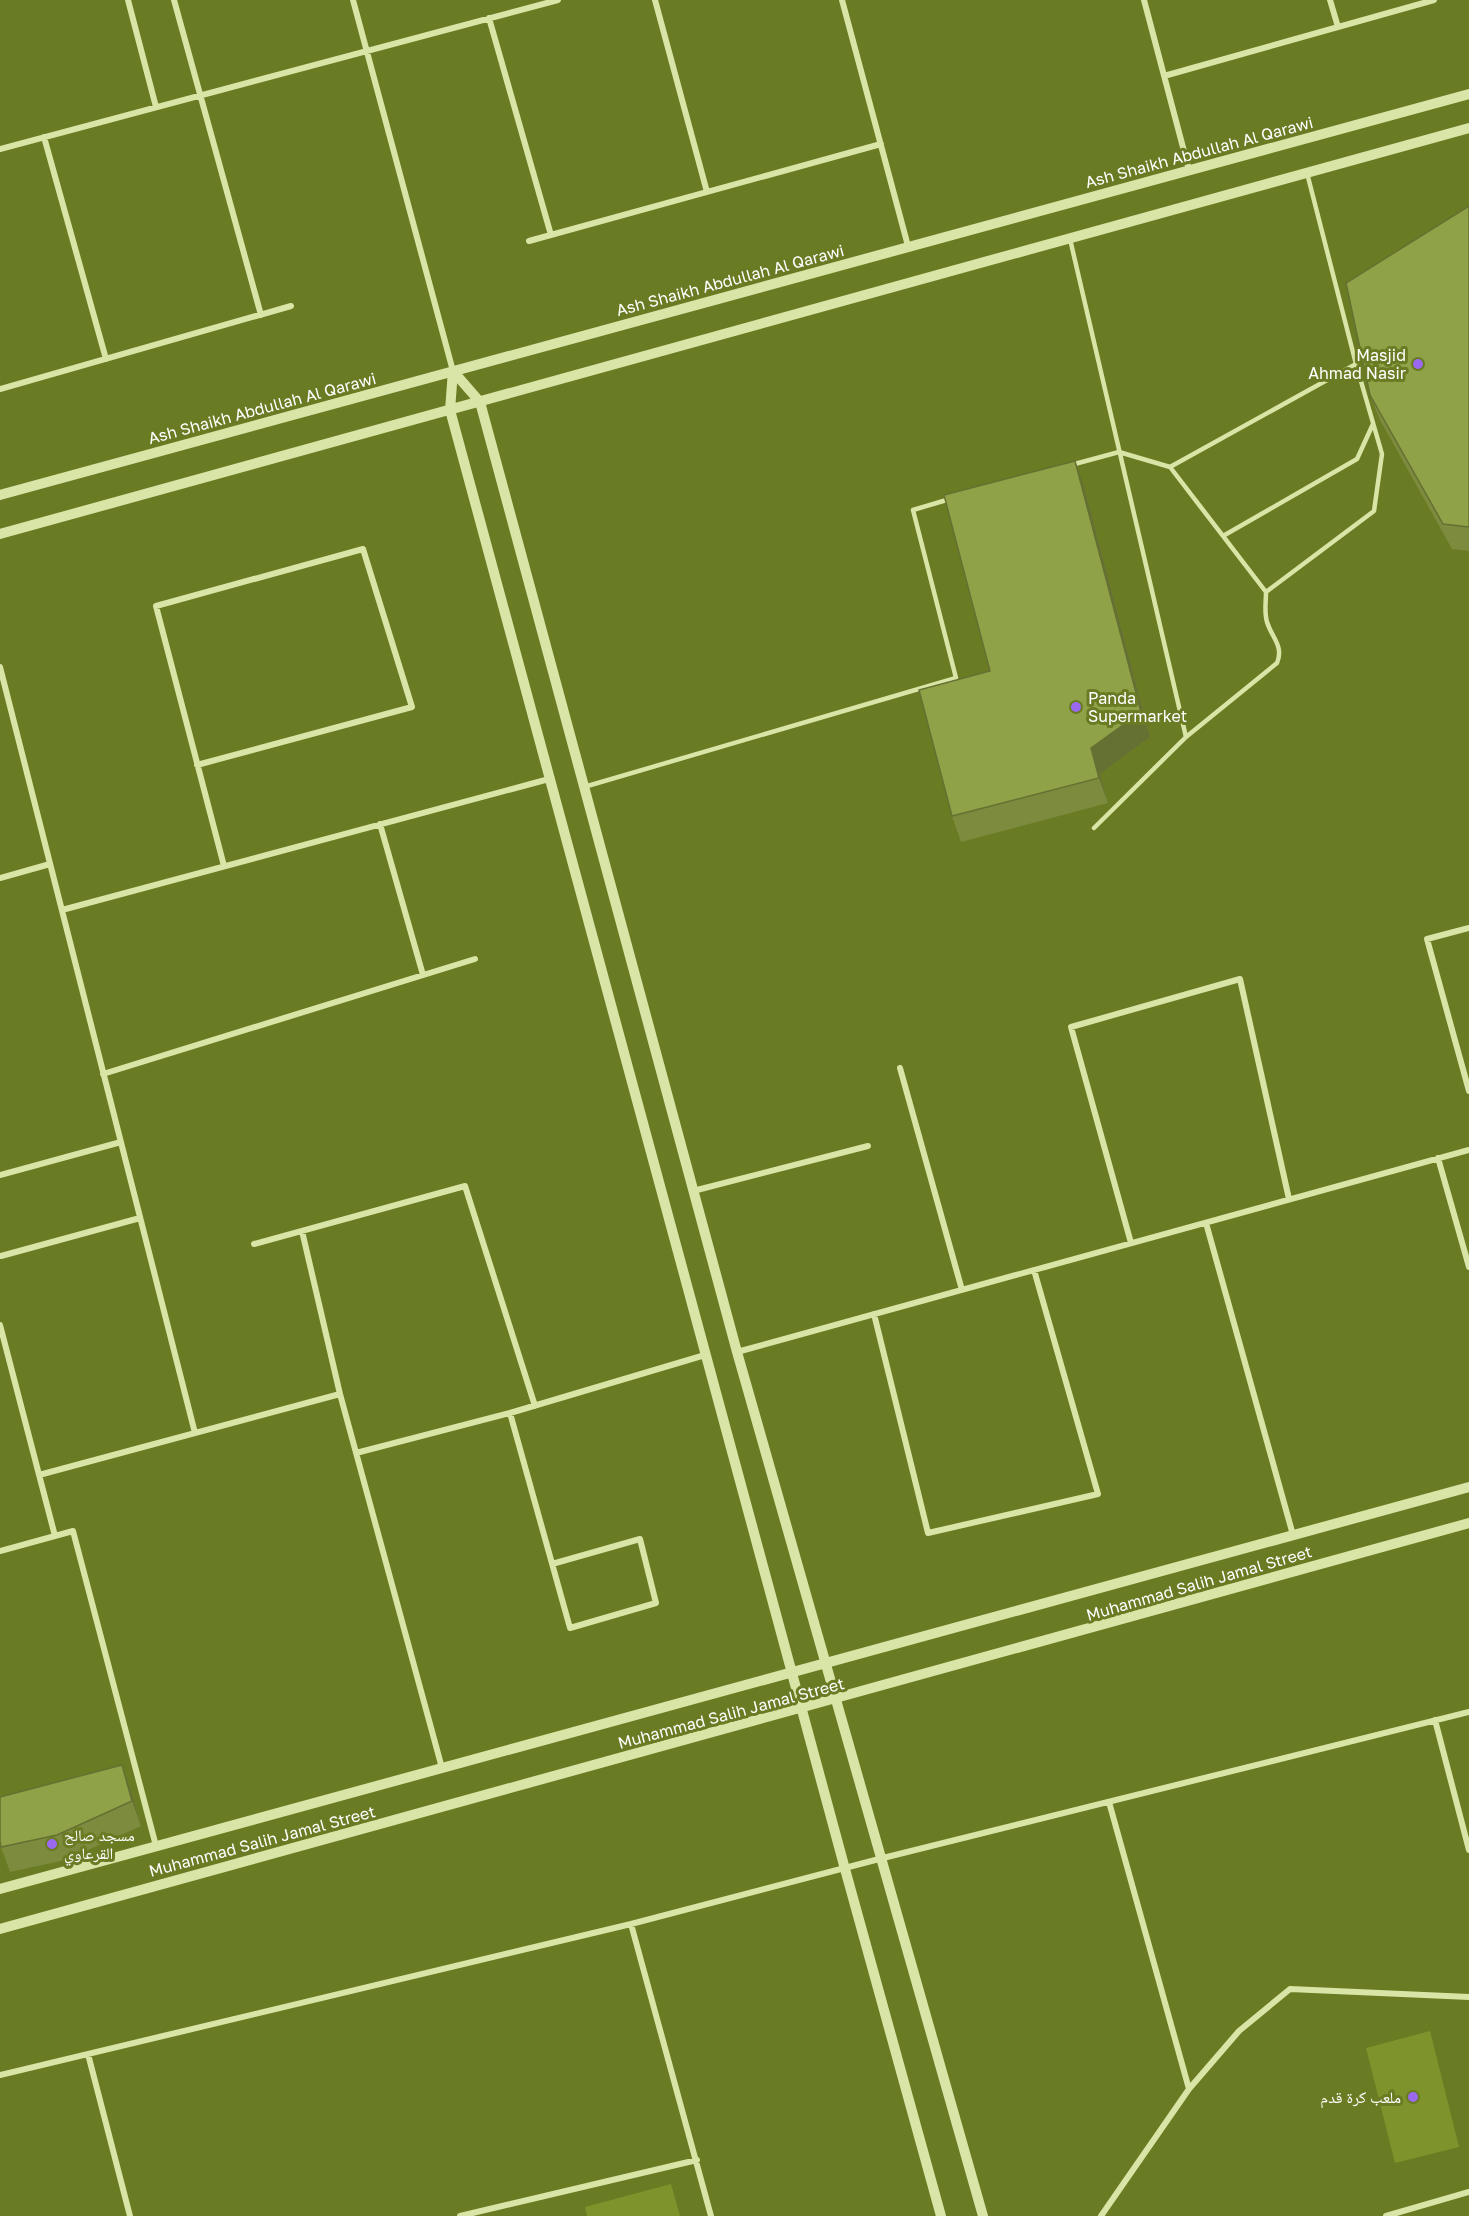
<svg xmlns="http://www.w3.org/2000/svg" width="1469" height="2216" viewBox="0 0 1469 2216" font-family="'Golos Text','Noto Naskh Arabic',sans-serif">
<rect width="100%" height="100%" fill="#697b23"/>
<path fill="#7f932d" d="M1430 2031 1459 2147 1395 2163 1366 2048Z
M671 2184 680 2216H587L585 2207Z"/>
<g fill="none" stroke-linecap="round" stroke-linejoin="round">
<path stroke="#d9e5a6" stroke-width="4.5" d="M1070 239 1186 737 1094 828
M1071 465 1119 452 1170 467 1356 364 1307 173
M1170 467 1266 592 1374 511 1382 454 1356 364
M1223 536 1357 459 1373 424
M1186 737 1277 663C1284 646 1272 638 1267 622 1264 612 1266 602 1266 592
M584 787 956 678 913 510 950 499"/>
<path stroke="#d9e5a6" stroke-width="6" d="M128 0 156 107
M174 0 261 315
M353 0 453 371
M655 0 707 192
M842 0 908 246
M1144 0 1189 170
M1330 0 1338 27
M489 18 551 235
M1164 76 1434 0
M44 137 106 359
M0 149 558 0
M529 241 881 144
M0 389 291 306
M0 667 195 1433
M197 765 412 707 363 549 156 606 224 866
M380 824 423 975
M0 878 50 864
M62 910 549 779
M1469 928 1427 939 1469 1091
M900 1068 962 1290
M103 1074 475 959
M1438 1158 1469 1267
M0 1175 121 1142
M693 1191 868 1146
M1206 1223 1293 1535
M302 1231 340 1394 442 1768
M1131 1243 1071 1027 1240 979 1289 1199
M254 1244 465 1186 535 1406
M1 1256 140 1218
M874 1314 928 1533 1098 1494 1034 1270
M0 1325 55 1536
M737 1352 1469 1150
M510 1413 570 1628 656 1603 640 1539 552 1564
M356 1453 510 1413 705 1355
M39 1475 340 1394
M0 1551 73 1531 156 1846
M1435 1720 1469 1850
M1109 1802 1189 2089
M631 1924 711 2216
M88 2054 130 2216
M0 2075 631 1924 883 1858 1469 1712
M460 2216 697 2160
M1101 2216 1189 2089 1239 2031 1290 1989 1469 1997
M1386 2216 1469 2192"/>
<path stroke="#d9e5a6" stroke-width="10" d="M453 371 480 402 737 1352 983 2216
M453 371 450 410 845 1869 941 2216
M0 495 1469 94
M0 534 1469 128
M0 1889 1469 1487
M0 1929 1469 1523"/>
</g>
<path fill="#7c8b3d" d="M1469 206V551L1452 549 1380 420 1370 395Z
M1084 486 1150 737 1100 774 1108 803 961 842 952 816 990 671Z
M122 1765 131 1791 141 1826 66 1860 10 1872 1 1847Z"/>
<path fill="#657132" d="M1075 461 1084 486 1150 737 1100 774 1108 803 1099 778 1091 748Z
M122 1765 131 1791 141 1826 132 1801Z"/>
<path fill="#90a247" stroke="#657132" stroke-width="1.5" d="M1469 206V527L1443 524 1370 395 1346 283Z
M1075 461 1141 712 1091 748 1099 778 952 816 919 690 990 671 944 495Z
M122 1765 132 1801 57 1835 1 1847 0 1841V1797Z"/>
<g fill="#9a69f0" stroke="#697b23" stroke-width="2">
<circle cx="1418" cy="364" r="6"/>
<circle cx="1076" cy="707" r="6"/>
<circle cx="52" cy="1844" r="6"/>
<circle cx="1413" cy="2097" r="6"/>
</g>
<g text-anchor="middle" dominant-baseline="central" stroke-width="6" stroke-linejoin="round" paint-order="stroke">
<g font-size="16" fill="#fff" stroke="#697b23">
<text transform="translate(1199 152) rotate(-15)">Ash Shaikh Abdullah Al Qarawi</text>
<text transform="translate(730 280) rotate(-15)">Ash Shaikh Abdullah Al Qarawi</text>
<text transform="translate(262 408) rotate(-15)">Ash Shaikh Abdullah Al Qarawi</text>
<text transform="translate(1199 1583) rotate(-16)">Muhammad Salih Jamal Street</text>
<text transform="translate(731 1713) rotate(-15)">Muhammad Salih Jamal Street</text>
<text transform="translate(262 1841) rotate(-15)">Muhammad Salih Jamal Street</text>
</g>
<g font-size="16" fill="#fff" stroke="#697b23" text-anchor="end">
<text x="1406" y="355">Masjid<tspan x="1406" dy="18">Ahmad Nasir</tspan></text>
<text x="1088" y="698" text-anchor="start">Panda<tspan x="1088" dy="18">Supermarket</tspan></text>
<text x="64" y="1835" text-anchor="start">مسجد صالح<tspan x="64" dy="18">القرعاوي</tspan></text>
<text x="1401" y="2097">ملعب كرة قدم</text>
</g>
</g>
</svg>
